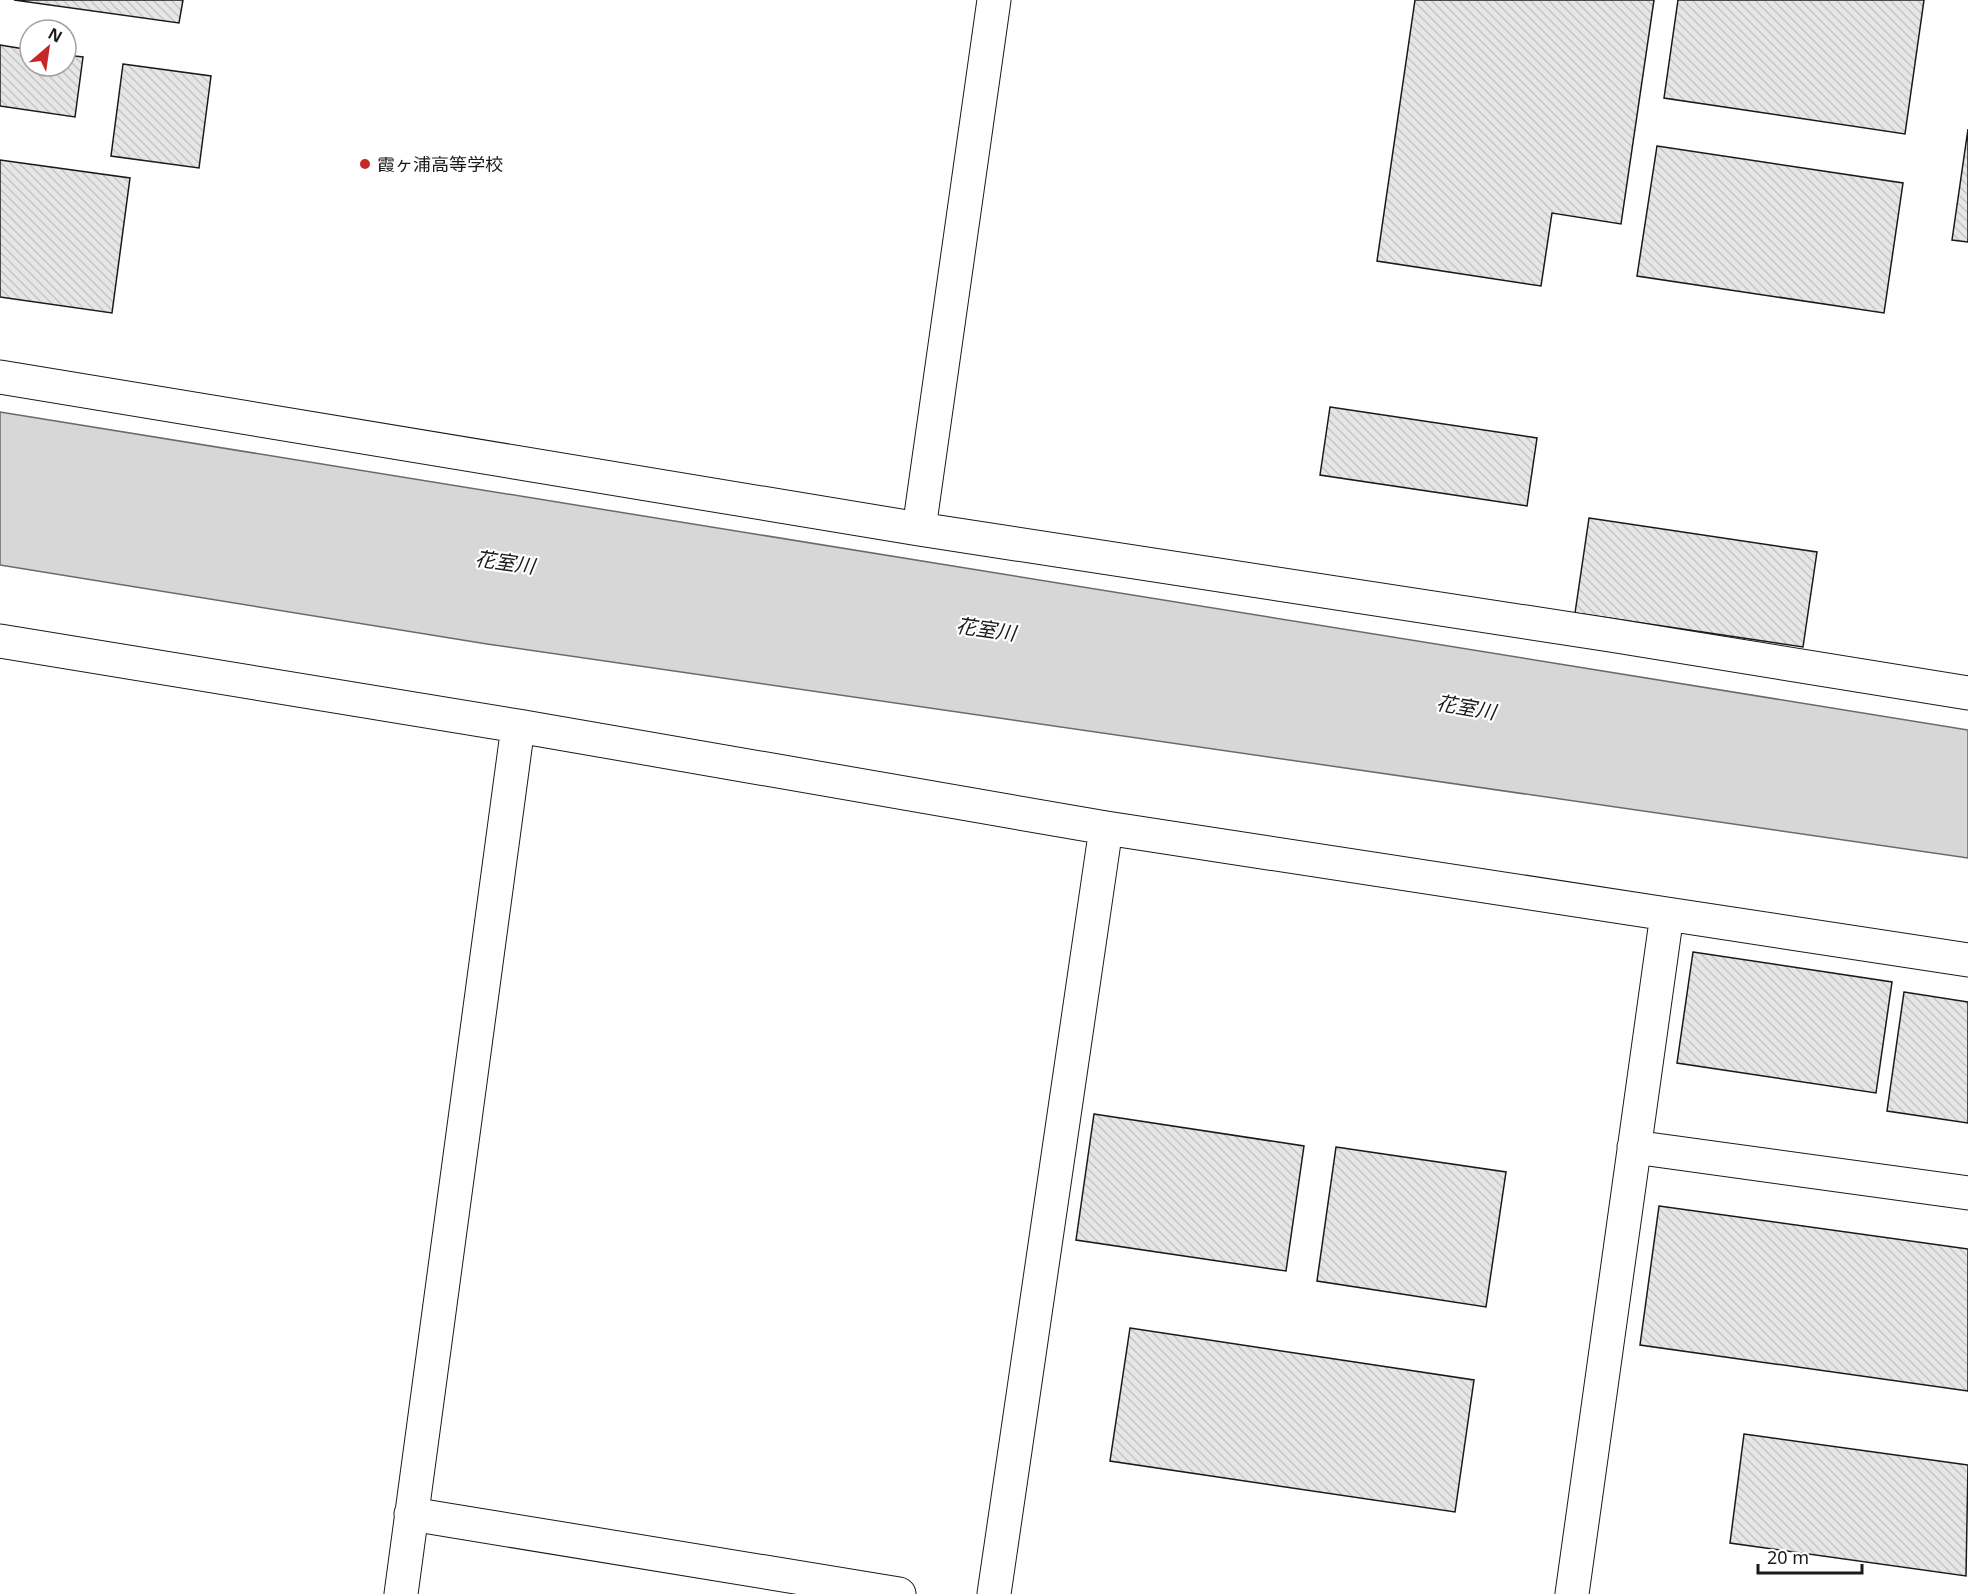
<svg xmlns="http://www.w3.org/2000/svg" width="1968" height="1594" viewBox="0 0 1968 1594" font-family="'Noto Sans','Noto Sans JP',sans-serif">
<defs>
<pattern id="building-back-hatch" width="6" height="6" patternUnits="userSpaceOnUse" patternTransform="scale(1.5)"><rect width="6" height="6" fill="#e6e6e6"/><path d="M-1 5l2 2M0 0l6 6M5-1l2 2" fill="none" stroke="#c5c5c5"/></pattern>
</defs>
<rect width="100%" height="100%" fill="#fff"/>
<path fill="#d7d7d7" stroke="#6a6a6a" stroke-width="1.5" d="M0 412 1968 730V858L487 644 0 565Z"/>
<path fill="url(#building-back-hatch)" stroke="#1a1a1a" stroke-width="1.5" d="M14 0H183L179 23Z
M1415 0H1654L1621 224 1552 213 1541 286 1377 261Z
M1678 0H1924L1905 134 1664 98Z
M0 45 30 50V66H66V55L83 57 75 117 0 106Z
M123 64 211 76 199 168 111 156Z
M1968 129V242L1952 240Z
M1657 146 1903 183 1884 313 1637 276Z
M0 160 130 178 112 313 0 297Z
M1330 407 1537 438 1527 506 1320 475Z
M1589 518 1817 552 1803 647 1575 613Z
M1693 952 1892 982 1876 1093 1677 1063Z
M1904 992 1968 1002V1123L1887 1111Z
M1094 1114 1304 1146 1286 1271 1076 1240Z
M1336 1147 1506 1172 1486 1307 1317 1281Z
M1659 1206 1968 1249V1391L1640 1345Z
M1130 1328 1474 1380 1455 1512 1110 1461Z
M1744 1434 1968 1465 1966 1576 1730 1543Z"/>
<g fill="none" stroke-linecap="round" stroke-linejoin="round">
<defs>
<path id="minor" d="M0 377 919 529 1610 635 1968 693
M919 529 994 0
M0 641 518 726 401 1594
M518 726 1106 828 1667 914 1572 1594
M1667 914 1968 960
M1634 1147 1968 1193
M411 1514 899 1594
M994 1594 1106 828"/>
</defs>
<use href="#minor" stroke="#1a1a1a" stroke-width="35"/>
<use href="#minor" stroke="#fff" stroke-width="33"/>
</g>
<circle fill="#c62828" stroke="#fff" stroke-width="2" cx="365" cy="164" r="6"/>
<g text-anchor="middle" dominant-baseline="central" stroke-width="4.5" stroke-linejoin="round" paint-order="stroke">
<g font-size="18" fill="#1a1a1a" stroke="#fff" text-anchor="start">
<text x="377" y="164">霞ヶ浦高等学校</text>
</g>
<g font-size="20" font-style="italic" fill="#1a1a1a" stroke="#fff">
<text transform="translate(505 562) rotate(8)">花室川</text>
<text transform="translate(986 629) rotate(8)">花室川</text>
<text transform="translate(1466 707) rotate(10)">花室川</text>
</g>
</g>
<g transform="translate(48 48) rotate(29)"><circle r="28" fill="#ffffff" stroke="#a3a3a3" stroke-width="1.5"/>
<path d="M0-4.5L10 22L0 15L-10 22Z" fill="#c62828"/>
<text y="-9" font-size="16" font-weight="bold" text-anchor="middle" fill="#1a1a1a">N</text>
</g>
<path d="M1758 1564v9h104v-9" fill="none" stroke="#1a1a1a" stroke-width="3"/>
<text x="1767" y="1564" font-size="18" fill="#1a1a1a" stroke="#ffffff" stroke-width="4.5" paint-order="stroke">20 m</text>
</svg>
